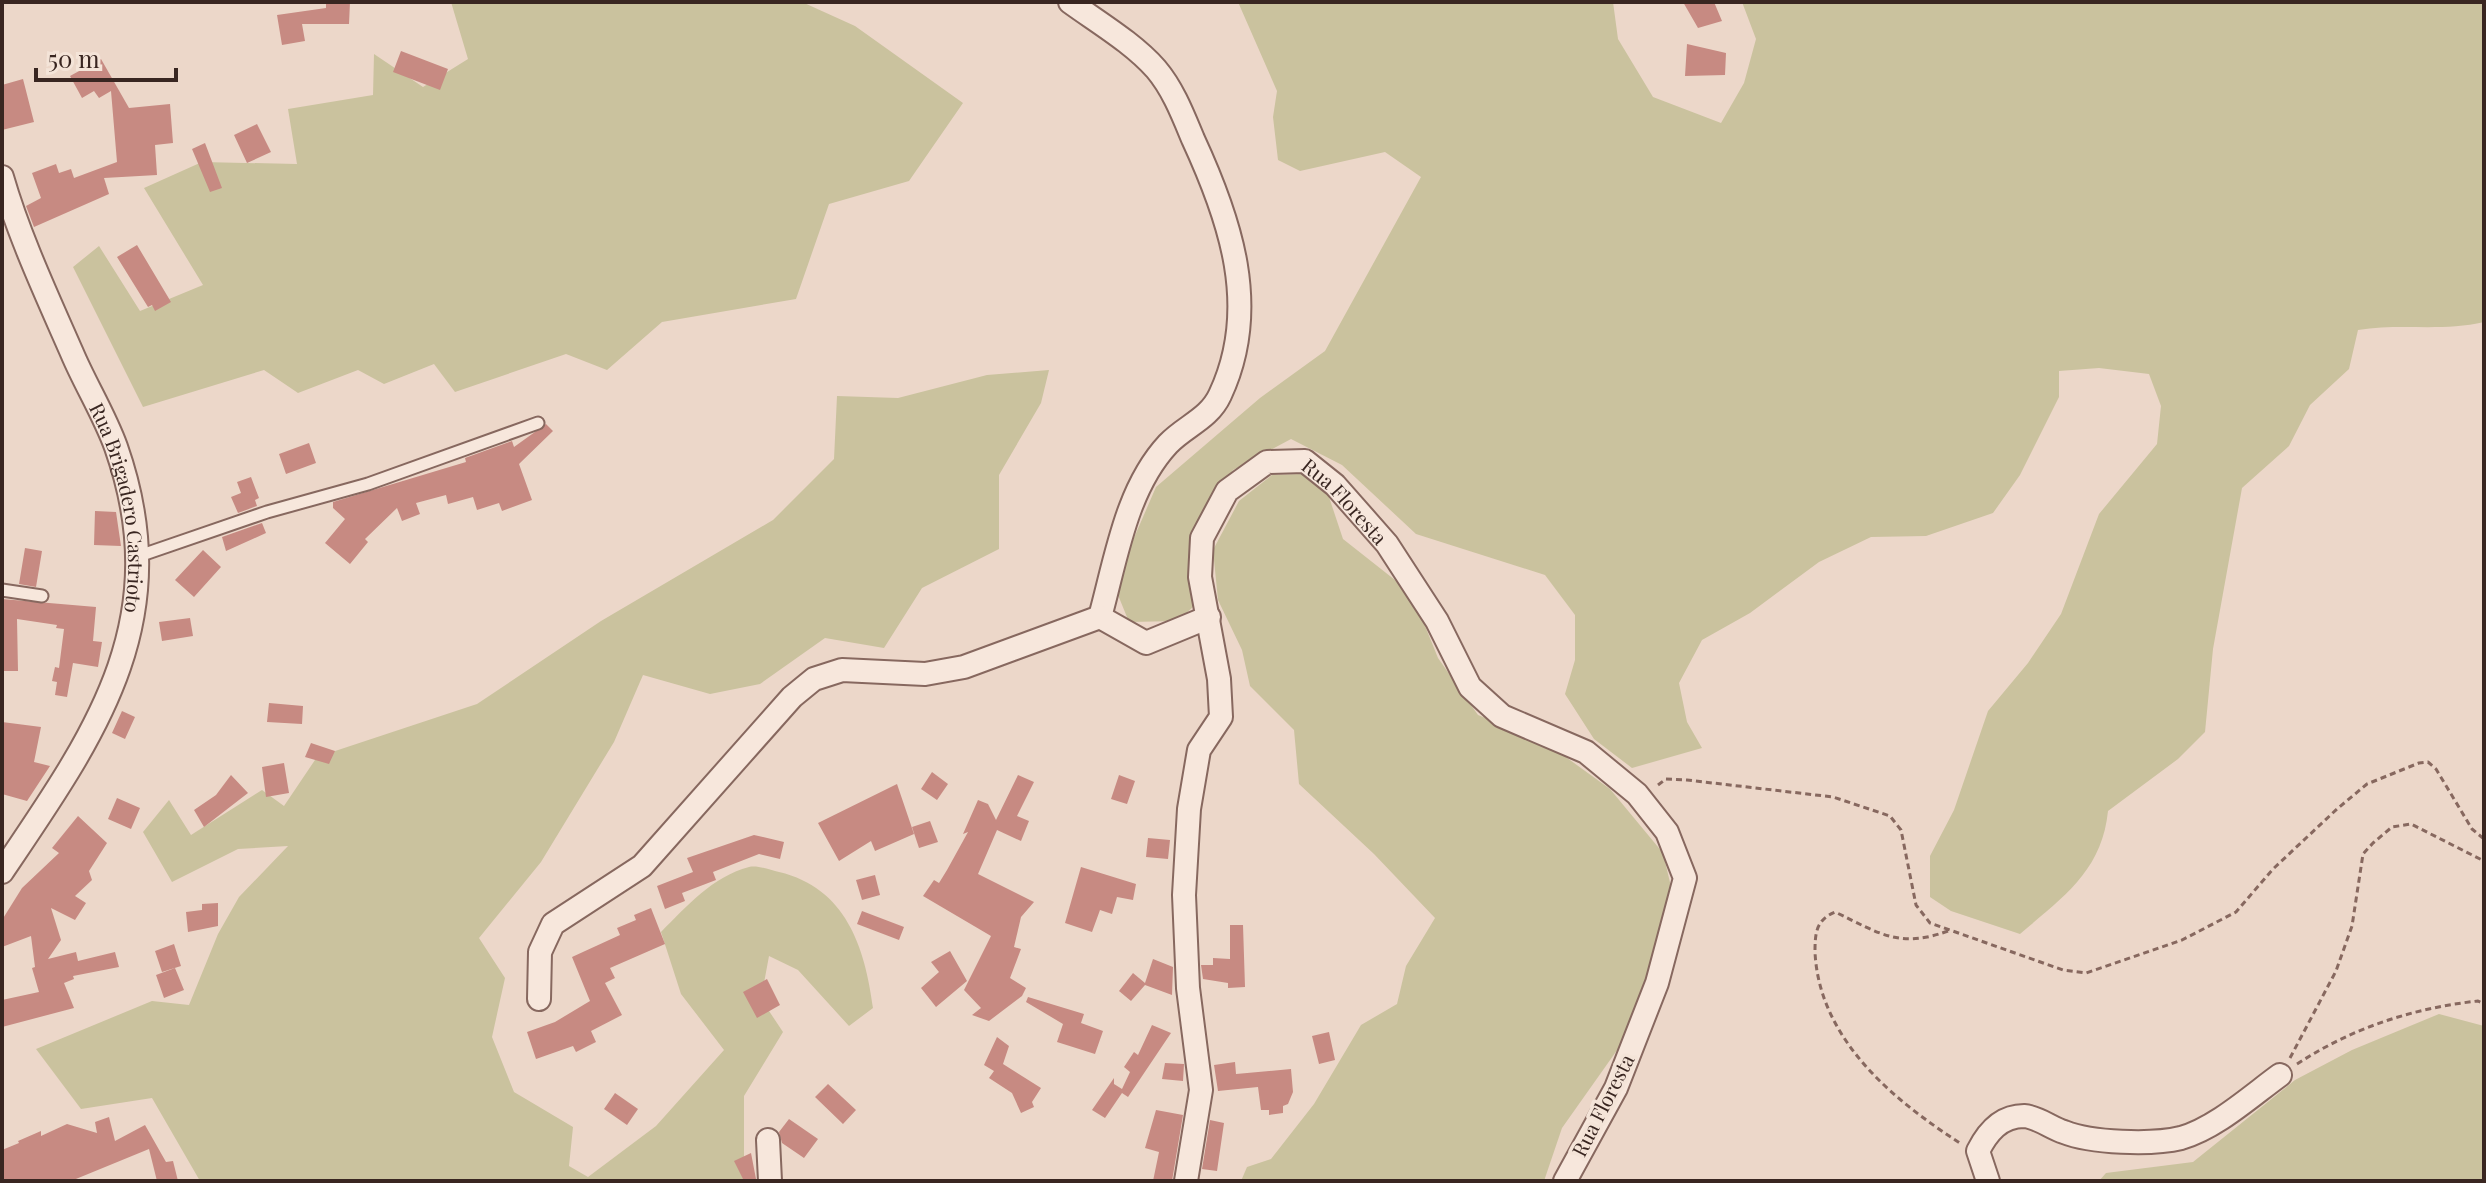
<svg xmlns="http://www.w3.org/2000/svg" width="2486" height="1183" viewBox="0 0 2486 1183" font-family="'Playfair Display',serif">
<rect width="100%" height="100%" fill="#ecd7c9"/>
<path fill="#cac29e" d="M451 2H802L855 26 963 103 909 181 829 204 796 299 662 322 607 370 566 354 455 392 434 364 384 384 358 370 298 393 264 370 143 407 73 267 99 246 140 311 203 285 144 188 202 162 297 164 288 109 373 95 374 54 423 87 468 59Z
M1238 2H1613L1618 39 1653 97 1721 123 1744 83 1756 39 1742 2H2484V322C2442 332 2401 323 2358 330L2349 369 2310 405 2289 446 2242 488 2213 649 2205 732 2178 759 2108 811C2102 871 2063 897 2020 934L1951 911 1930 897V856L1954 810 1988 711 2028 663 2061 614 2099 514 2157 444 2161 406 2149 374 2099 368 2059 371V397L2020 475 1993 513 1926 536 1871 537 1819 562 1750 613 1702 640 1679 683 1687 722 1702 748 1632 768 1594 739 1565 694 1575 660V615L1545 575 1416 534 1342 465 1291 439 1233 470 1194 534 1195 605 1178 621 1129 622 1118 595 1127 554 1156 487 1260 398 1325 351 1421 177 1385 152 1300 171 1278 160 1273 117 1277 91Z
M1049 370 1041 403 999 475V549L922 588 884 648 825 638 760 684 710 694 643 675 614 742 541 862 479 938 505 978 492 1037 514 1092 573 1127 569 1166 588 1177 656 1126 724 1050 681 994 661 932C687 906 712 877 749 867 758 865 770 870 779 872 846 888 865 947 873 1008L849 1026 798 970 769 956 761 999 783 1032 744 1096V1181H200L152 1098 81 1109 36 1049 152 1001 189 1005 218 934 239 897 288 846 238 849 172 882 143 832 169 800 191 835 262 790 284 806 317 757 477 704 601 621 773 520 834 459 837 396 898 398 987 375Z
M1302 474 1327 491 1343 539 1395 580 1415 601 1438 658 1478 715 1545 742 1610 789 1663 853 1673 895 1659 943 1620 1046 1562 1128 1544 1181H1241L1247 1167 1271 1159 1314 1104 1361 1025 1397 1004 1406 966 1435 918 1374 854 1299 784 1294 730 1250 686 1242 650 1218 600 1213 550 1239 501 1272 475Z
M2439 1014 2484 1026V1181H2099L2106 1173 2193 1162 2295 1080 2352 1050Z"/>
<path fill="#c78a82" d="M326 2H350L349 24H302L305 41 282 45 277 15 326 8Z
M1683 2H1714L1722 21 1698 28Z
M1687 44 1726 53 1725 75 1685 76Z
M401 51 448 69 440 90 393 72Z
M101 59 129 108 170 104 173 143 155 145 157 175 104 178 109 194 34 227 26 206 41 198 32 173 56 164 59 173 71 169 74 178 117 162 111 91 99 98 94 91 82 98 70 76Z
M23 79 34 122 2 130V85Z
M257 124 271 152 247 163 234 135Z
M205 143 222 188 210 192 192 149Z
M137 245 171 302 155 311 152 305 148 307 117 257Z
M546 424 553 431 519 464 532 500 502 511 499 503 477 510 473 497 448 504 446 495 416 503 420 514 402 521 397 508 365 539 368 542 350 564 325 543 345 519 333 508V502L466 462 465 458 512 441 514 447Z
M309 443 316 463 286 474 279 454Z
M251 477 259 498 255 500 257 506 238 513 231 497 241 493 237 482Z
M95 511 116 512 121 546 94 545Z
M262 523 266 533 226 551 222 537Z
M25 548 42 551 36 587 19 584Z
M203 550 221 567 194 597 175 580Z
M2 599 96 607 93 641 102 642 98 667 73 663 67 697 55 695 57 682 52 681 55 667 59 668 64 629 56 628 57 625 17 619 18 671H2Z
M190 618 193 636 162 641 159 622Z
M269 703 303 706 302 724 267 722Z
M122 711 135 717 125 739 112 733Z
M2 722 41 727 34 762 50 766 27 801 2 794Z
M311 743 335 751 329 764 305 757Z
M284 763 289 793 266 797 262 767Z
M932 772 948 784 937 800 921 789Z
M231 775 248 793 204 827 194 810 216 795Z
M1018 775 1034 782 1017 816 1029 821 1021 841 997 830 978 874 1034 902 1021 917 1014 947 1021 949 1010 978 1026 988 1022 996 989 1021 972 1015 981 1008 964 990 991 936 923 896 934 880 939 883 947 870 968 832 963 834 978 800 988 804 996 820Z
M1119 775 1135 781 1127 804 1111 799Z
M897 784 914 834 875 851 871 841 839 861 818 823Z
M117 798 140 808 131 829 108 819Z
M78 816 107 843 89 871 92 880 75 896 86 903 75 920 51 908 61 940 48 959 76 952 78 961 115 952 119 967 73 976 74 979 64 983 74 1008 2 1027V1000L39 992 32 968 35 967 31 936 2 947V920L22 888 59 853 52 848Z
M930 821 938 842 919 848 912 827Z
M754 835 784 842 780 859 759 854 713 872 716 880 682 893 685 901 665 909 657 886 693 872 687 858Z
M1148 838 1170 840 1168 859 1146 857Z
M1081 867 1136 884 1133 900 1117 897 1112 914 1100 910 1092 932 1065 923Z
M875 875 880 895 862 900 856 880Z
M218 903V926L188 932 186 912 202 910V904Z
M651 908 665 944 610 968 615 978 605 983 622 1015 591 1031 596 1042 576 1052 573 1046 536 1059 527 1032 555 1022 590 1001 572 957 620 935 617 928 636 920 634 915Z
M862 911 904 927 899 940 857 924Z
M1230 925H1243L1245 987 1228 988V983L1203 979 1201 965H1213V958L1230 959Z
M174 944 181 966 162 972 155 951Z
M950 951 967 981 936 1007 921 988 939 972 931 962Z
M1153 959 1173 967 1172 995 1145 985 1131 1001 1119 991 1133 973 1145 983Z
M175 968 184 990 164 998 156 975Z
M767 979 780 1005 757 1018 743 992Z
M1028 997 1084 1014 1081 1023 1103 1031 1095 1054 1057 1042 1063 1024 1026 1002Z
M1152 1025 1171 1033 1128 1097 1122 1093 1105 1118 1092 1110 1114 1078V1084L1122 1089 1130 1072 1124 1067 1134 1052 1138 1055Z
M1329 1032 1335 1060 1319 1064 1312 1036Z
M997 1037 1009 1046 1003 1064 1041 1088 1032 1102 1034 1107 1021 1113 1012 1093 989 1078 994 1071 984 1065Z
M1235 1062 1236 1074 1291 1069 1293 1092 1288 1104 1283 1106V1113L1269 1115V1110H1261L1258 1087 1218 1091 1214 1065Z
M1165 1063 1184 1064 1183 1081 1162 1079Z
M828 1084 856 1110 843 1124 815 1097Z
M615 1093 638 1109 627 1125 604 1109Z
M1156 1110 1183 1115 1172 1181H1153L1159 1152 1145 1148Z
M109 1117 115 1141 145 1125 166 1162 173 1161 178 1181H157L149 1149 71 1181H2V1150L19 1143 18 1141 41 1131V1136L67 1124 97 1133 95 1122Z
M789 1119 818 1139 804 1158 782 1143 779 1132Z
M1210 1120 1224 1123 1217 1171 1202 1169Z
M751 1153 756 1179 744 1181 734 1161Z"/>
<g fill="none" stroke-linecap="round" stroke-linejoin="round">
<defs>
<path id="lane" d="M139 556 267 512 368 484 538 423
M2 590 42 596"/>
<g id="street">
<path d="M1070 2C1099 23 1133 43 1156 69 1173 89 1183 115 1193 139 1230 219 1261 308 1220 395 1209 419 1185 426 1168 444 1126 489 1116 559 1100 617"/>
<path id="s1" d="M2 177C19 236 47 296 72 353 85 384 104 414 116 447 177 621 96 733 2 872"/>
<path d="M1100 617 1146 643 1209 617"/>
<path d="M539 999 540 952 553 924 642 866 792 697 814 679 842 670 925 674 964 667 1100 617"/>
<path d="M768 1140 770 1181"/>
<path id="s2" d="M1186 1181 1201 1090 1188 988 1184 895 1189 809 1199 750 1221 717 1219 679 1200 577 1202 538 1227 491 1267 462 1305 461 1335 485 1387 544 1437 621 1470 687 1502 716 1586 752 1637 794 1667 832 1685 878 1657 983 1616 1088 1565 1181"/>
<path d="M1988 1181 1978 1151C1987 1133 2000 1116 2024 1116 2038 1117 2051 1128 2064 1132 2091 1143 2152 1145 2181 1138 2216 1128 2251 1096 2280 1075"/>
</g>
</defs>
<use href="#lane" stroke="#87685f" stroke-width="15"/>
<use href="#street" stroke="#87685f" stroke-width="26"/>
<path stroke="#87685f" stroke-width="3" stroke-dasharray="6 4" stroke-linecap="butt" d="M1658 785 1666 779 1687 780 1833 797 1890 816 1901 830 1916 905 1930 923 2063 970 2086 973 2182 940 2236 912 2273 869 2337 809 2367 784 2419 763 2428 762 2436 769 2472 829 2484 839
M1948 931C1899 949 1879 933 1835 912 1816 920 1815 933 1815 952 1819 1039 1893 1100 1960 1143
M2290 1058 2336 971 2352 926 2363 854 2373 843 2392 827 2411 824 2484 861
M2297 1064C2352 1028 2413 1008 2478 1001L2484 1004"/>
<use href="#lane" stroke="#f7e7dc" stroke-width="11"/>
<use href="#street" stroke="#f7e7dc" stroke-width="22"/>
</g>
<g text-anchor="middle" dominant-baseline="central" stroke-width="7" stroke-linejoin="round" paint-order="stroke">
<g font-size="20" fill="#392621" stroke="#f4e4d8">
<text stroke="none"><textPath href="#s2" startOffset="852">Rua Floresta</textPath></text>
<text stroke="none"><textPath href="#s1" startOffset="354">Rua Brigadero Castrioto</textPath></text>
<text transform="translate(1602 1105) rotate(-63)">Rua Floresta</text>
</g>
</g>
<rect width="2486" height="1183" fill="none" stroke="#392621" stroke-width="8"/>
<path d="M36 68v12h140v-12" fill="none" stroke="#392621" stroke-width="4"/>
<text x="48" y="68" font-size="24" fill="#392621" stroke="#f4e4d8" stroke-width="6" paint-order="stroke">50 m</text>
</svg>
